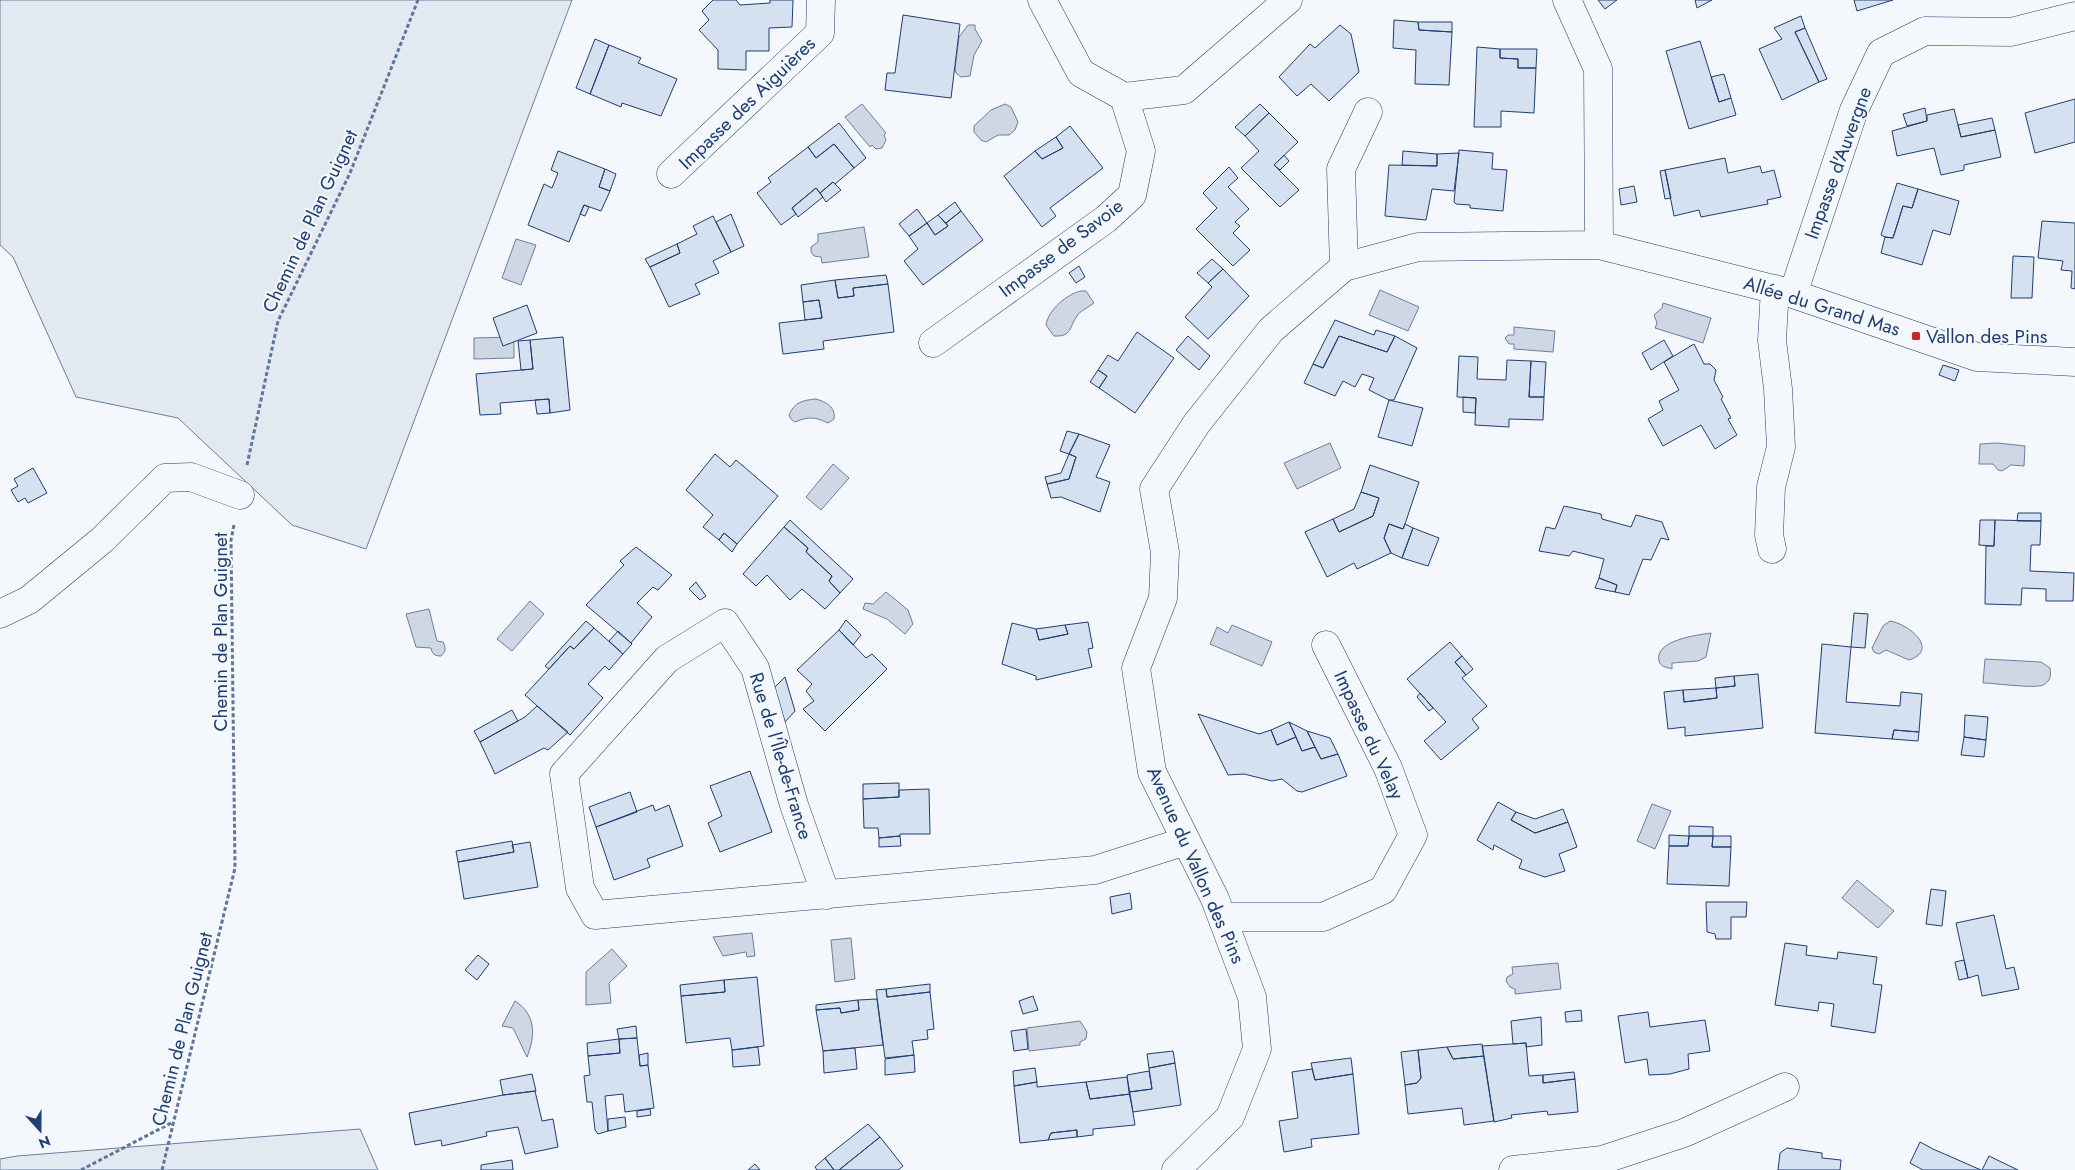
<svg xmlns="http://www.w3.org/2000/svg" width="2075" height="1170" viewBox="0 0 2075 1170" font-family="Jost,sans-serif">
<rect width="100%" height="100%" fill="#f4f7fb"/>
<path fill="#e3e9f0" stroke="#687fa3" d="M0 0H572L366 549 292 525 178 418 76 397 13 257 0 245Z
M360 1129 378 1170H0V1159L17 1156Z"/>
<path fill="#cfd7e4" stroke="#687fa3" d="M968 25H975V29L982 41 974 55 970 76 961 77 956 73 955 69 959 37Z
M862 104 886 133 884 135 886 140 882 148 876 149 872 145 870 147 845 117Z
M1005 104 1011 107 1018 122 1015 130 1009 135H998L986 142 981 140 974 132V126L991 110Z
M864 227 869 257 822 263 821 257 814 256 811 252V247L818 242V234Z
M516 239 536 245 521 285 502 278Z
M1380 290 1419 307 1408 331 1369 315Z
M1081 291H1086L1094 303C1089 307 1080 311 1077 316 1069 327 1072 337 1054 336L1046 325C1048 310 1067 294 1081 291Z
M1663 303 1711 318 1703 343 1655 328 1657 323 1654 315 1662 308Z
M1514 327 1555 331 1553 352 1514 349V344H1509L1505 338 1508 335H1514Z
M514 337V358L474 359V338Z
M816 399C826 402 836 407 834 419L828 423C815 417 809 416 795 422L791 419 789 415C794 402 804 400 816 399Z
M1330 443 1341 468 1297 489 1284 463Z
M1997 443 2025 446 2024 466 2011 465 2002 471 1998 470 1993 464H1979L1980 444Z
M833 464 849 478 821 510 806 497Z
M886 592 908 610 913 624 905 634 887 619 863 609 865 603 873 604Z
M530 601 544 614 512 651 497 639Z
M429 609 437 641 443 642C446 648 446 651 441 656 435 656 432 654 431 648L416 647 406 614Z
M1890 621C1909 624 1940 650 1909 660L1886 650 1879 654 1874 652 1872 648 1883 626Z
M1232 625 1272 642 1262 666 1210 644 1217 627 1228 633Z
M1711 633 1706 657 1698 661 1672 663V669C1666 667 1661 667 1659 661 1654 640 1698 635 1711 633Z
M1985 659 2041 662 2050 668C2051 675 2051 681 2043 685 2035 689 1994 683 1983 683Z
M1652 804 1671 811 1655 849 1637 841Z
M1857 880 1894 911 1878 928 1842 898Z
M752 933 755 956 747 957 746 952 723 956 713 937Z
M851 938 855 979 835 982 831 940Z
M612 949 627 966 609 983 611 1003 586 1005V972Z
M1558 963 1561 989 1515 994V989L1510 987 1506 981 1507 977 1513 974 1512 967Z
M515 1001C537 1015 535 1037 527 1057L513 1028 502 1026Z
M1080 1021 1087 1032 1086 1039 1080 1042V1045L1029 1051 1027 1028Z"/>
<path fill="#d5e0f0" stroke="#1d3f73" d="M713 0H736L740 5 770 3V0H793L792 27 769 28V51H746V70L718 69V50L699 30 709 20 702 11Z
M1598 0H1617L1605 9Z
M1695 0H1712L1697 8Z
M1854 0H1893L1857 11Z
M903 15 960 24 951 98 885 90 887 73H895Z
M1801 16 1805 28 1795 32 1819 82 1782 100 1759 49 1782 39 1774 28Z
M1394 20 1418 22 1419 30 1452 32 1449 85 1415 84 1416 50 1393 48Z
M1418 22H1452V32L1419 30Z
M1340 25 1351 34 1359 72 1329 101 1311 84 1297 96 1279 77 1310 44 1315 48Z
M1805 28 1827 79 1819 82 1795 32Z
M595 39 609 45 590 94 576 88Z
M1700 41 1719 102 1731 98 1736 115 1689 129 1666 51Z
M609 45 641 58 638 63 677 79 661 116 622 103 621 107 590 94Z
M1477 47 1500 49V58L1518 59V68H1536L1534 113 1501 111V127H1474Z
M1500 49H1537L1536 68H1518V59L1500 58Z
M1724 74 1731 98 1719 102 1711 77Z
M2075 99V142L2035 153 2025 113Z
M1260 104 1269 113 1245 136 1235 127Z
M1925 108 1927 121 1907 126 1903 114Z
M1954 109 1961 137 1995 130 2001 157 1964 165V170L1941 175 1934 148 1897 156 1892 131 1927 121V115Z
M1269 113 1298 142 1274 165 1299 190 1280 207 1241 168 1259 151 1245 136Z
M1992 118 1995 130 1961 137 1958 125Z
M839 123 866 158 854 168 834 144 816 158 808 147Z
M1070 126 1103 168 1050 208 1056 216 1042 227 1004 176 1035 151 1042 159 1063 148 1056 137Z
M1056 137 1063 148 1042 159 1035 151Z
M834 144 854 168 835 184 833 182 820 193 816 188 792 208 796 214 781 225 757 193 771 182 768 178 808 147 816 158Z
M1459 150 1493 153 1492 169 1507 170 1503 211 1470 208V205L1456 204 1454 202Z
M558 151 605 169 599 187 610 191 601 211 584 205 569 242 528 225 544 184 552 188 558 173 551 170Z
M1403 151 1437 154V166L1402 165Z
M1459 153 1454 191 1432 189 1426 220 1385 216 1389 165 1437 166V154Z
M1284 155 1289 161 1280 170 1274 165Z
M1725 158 1728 173 1760 166 1762 173 1774 170 1781 197 1767 200 1768 204 1701 217 1699 210 1674 216 1665 170Z
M1229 167 1238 178 1228 187 1249 209 1235 222 1240 226 1233 233 1250 250 1233 266 1196 229 1217 208 1203 193Z
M605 169 616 174 610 191 599 187Z
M1665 170 1671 198 1665 199 1660 171Z
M833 182 841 190 826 202 820 193Z
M1897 183 1918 189 1912 208 1903 206 1893 238 1885 237 1881 235Z
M1634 186 1637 202 1621 205 1619 189Z
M816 188 823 197 798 217 792 208Z
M1918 189 1959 201 1950 235 1933 230 1922 265 1881 253 1885 237 1893 238 1903 206 1912 208Z
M955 202 961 211 946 223 938 215Z
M584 205 589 207 585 216 580 214Z
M917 209 927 223 909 236 899 224Z
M961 211 983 240 923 285 904 261 918 249 909 236 927 223 935 235 948 226 946 223Z
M731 214 744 246 731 252 716 222Z
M938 215 948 226 935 235 927 223Z
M713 216 731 252 713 261 719 273 695 284 700 294 669 307 650 267 680 253 677 244 697 234 693 226Z
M2042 221 2075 223V289L2071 288 2072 271 2061 270 2063 261 2038 258Z
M677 244 680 253 650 267 645 259Z
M2013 256 2034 257 2032 298H2011Z
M1212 259 1223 269 1208 283 1197 273Z
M1079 266 1085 277 1076 283 1069 273Z
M1223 269 1249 296 1208 339 1185 317 1212 287 1208 283Z
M886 275 888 284 853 288 854 296 838 298 835 280Z
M835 280 838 298 854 296 853 288 888 284 894 332 823 341 824 349 783 354 779 323 822 318 819 300 803 302 801 285Z
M819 300 822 318 805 320 803 302Z
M527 305 537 333 503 346 493 318Z
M1335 320 1374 335 1376 330 1395 336 1387 352 1339 336 1323 368 1313 364Z
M1137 332 1174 358 1135 413 1099 388 1107 376 1098 370 1108 355 1118 361Z
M1188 336 1210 356 1199 370 1176 350Z
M1339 336 1387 352 1395 336 1417 348 1394 400H1389L1369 390 1374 378 1362 374 1355 387 1343 381 1335 396 1304 383 1313 364 1323 368Z
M563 337 570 410 550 413 549 399 500 403 501 414 480 415 476 374 533 369 530 340Z
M530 340 533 369 521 370 518 341Z
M1664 340 1673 356 1651 370 1642 353Z
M1694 344 1704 364H1710L1716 370 1714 380 1723 397 1721 399 1731 418 1728 419 1737 435 1715 449 1701 425 1663 446 1648 419 1663 410 1659 401 1679 390 1664 362Z
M1459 356 1478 357 1477 379 1506 380 1507 360 1531 361 1529 397H1544L1543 420 1509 419V427L1475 425 1476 398 1457 397Z
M1531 361 1546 362 1544 397H1529Z
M1943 365 1959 370 1955 381 1939 375Z
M1098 370 1107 376 1099 388 1090 382Z
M1463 397 1476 398 1475 413 1463 412Z
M549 399 550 413 537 414 535 400Z
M1389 400 1423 408 1412 446 1378 437Z
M1067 431 1079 434 1069 454 1060 451Z
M1079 434 1110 445 1096 477 1110 482 1100 512 1061 497 1051 498 1047 484 1069 479 1076 457 1069 454Z
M715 454 730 467 736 460 778 496 737 544 724 533 719 540 703 527 713 515 686 490Z
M1069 454 1076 457 1069 479 1047 484 1045 477 1061 473Z
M1370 465 1419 482 1405 524 1403 529 1389 524 1384 538 1391 553 1357 569 1354 563 1327 577 1305 532 1333 519 1339 532 1373 516 1379 498 1361 492Z
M33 468 47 493 28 503 25 498 18 502 11 490 18 486 14 479Z
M1361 492 1379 498 1373 516 1339 532 1333 519 1354 509Z
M1564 506 1601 514 1602 519 1631 527 1636 515 1662 522 1669 540 1661 538 1651 560 1643 559 1629 595 1615 592 1617 585 1599 578 1604 559 1573 551 1569 556 1539 551 1546 527 1555 529Z
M2018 513H2041V521H2017Z
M790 520 853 579 840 593 829 581 832 576 806 552 808 548 784 527Z
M1980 520H1995L1994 546 1979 545Z
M1995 520 2041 521 2040 545H2031L2030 571 2074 573 2073 601H2046V589L2022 588 2021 605 1985 604 1986 546H1994Z
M1389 524 1403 529 1405 524 1413 528 1402 558 1391 553 1384 538Z
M784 527 808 548 806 552 832 576 829 581 840 593 825 609 802 589 790 600 767 575 756 586 743 574Z
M1413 528 1439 538 1428 566 1402 558Z
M724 533 737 544 732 552 719 540Z
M636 547 672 575 658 590 653 587 637 603 652 617 631 643 586 605 624 565 620 561Z
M1599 578 1617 585 1615 592 1595 588Z
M696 582 706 596 700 600 689 589Z
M1854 613 1868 614 1865 648 1851 647Z
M846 620 861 635 853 645 839 630Z
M586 621 594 628 574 649 570 646 549 669 545 666Z
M1088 622 1093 648 1088 649 1092 667 1036 680V676L1002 664 1012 623 1036 629 1039 640 1068 634 1065 625Z
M1065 625 1068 634 1039 640 1036 629Z
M594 628 623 654 609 670 605 666 588 684 603 698 570 735 525 695 570 646 574 649Z
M839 630 866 658 872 654 887 669 825 731 803 709 814 701 806 691 812 684 797 670Z
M618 631 632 644 623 654 609 641Z
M1450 642 1462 656 1455 662 1466 675 1462 678 1487 706 1472 719 1479 728 1441 760 1424 741 1446 722 1407 679Z
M1822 644 1851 647 1846 702 1900 706 1901 692 1922 694 1919 732 1894 730 1892 739 1815 733Z
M1462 656 1473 669 1466 675 1455 662Z
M1758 674 1763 728 1685 736V727L1668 729 1664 692 1683 690 1684 702 1717 698 1716 688 1735 686 1734 676Z
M1734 676 1735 686 1716 688 1715 678Z
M785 677 795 711 785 722 774 688Z
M1716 688 1717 698 1684 702 1683 690Z
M1420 693 1433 708 1429 711 1417 697Z
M537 706 568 732 548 750 544 748 495 774 480 742 525 717Z
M512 710 518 721 480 742 474 731Z
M1198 714 1259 734 1271 730 1277 745 1296 737 1302 751 1315 747 1321 759 1338 754 1347 776 1302 792 1297 791 1282 779 1272 781 1244 774 1228 775Z
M1965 715 1988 717 1986 740 1964 737Z
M1289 722 1296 737 1277 745 1271 730Z
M1289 722 1307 731 1315 747 1302 751Z
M1894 730 1919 732 1918 741 1892 739Z
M1307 731 1330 738 1338 754 1321 759Z
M1964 737 1986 740 1984 757 1961 755Z
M750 771 772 832 720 852 708 823 722 816 710 786Z
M899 783V797L863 799V784Z
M929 789 930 834H900V836L879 838 878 828H864L863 799 899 797V790Z
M630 792 637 812 596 827 589 807Z
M1498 802 1516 812 1511 820 1535 833 1568 822 1577 847 1559 854 1565 871 1545 877 1519 868 1522 860 1494 845 1493 850 1477 840Z
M653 805 655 811 669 805 683 846 647 859 650 867 614 880 596 827Z
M1563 809 1568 822 1535 833 1511 820 1516 812 1535 819Z
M1689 826 1713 827V836H1689Z
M1669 835 1689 836 1688 846H1669Z
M900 836 901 846 879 847V838Z
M1689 836H1713L1712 847H1731L1729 886 1667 884 1669 846H1688Z
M1713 836H1731V847H1712Z
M512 841 514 852 458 862 456 851Z
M530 842 538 887 464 899 458 862 514 852 512 845Z
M1931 889 1946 891 1942 926 1926 924Z
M1130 893 1132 909 1112 914 1110 897Z
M1706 902H1747L1746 917H1731V939H1716L1715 934 1707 932Z
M1994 915 2006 969 2014 967 2019 989 1982 996 1978 975 1968 978 1956 923Z
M1785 943 1807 946 1806 955 1837 959 1838 952 1877 957 1873 984 1882 985 1875 1033 1831 1026 1834 1004 1819 1002 1818 1011 1775 1005Z
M478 955 489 964 477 980 465 970Z
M1964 960 1968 978 1959 980 1955 962Z
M757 977 764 1046 732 1050 730 1038 686 1043 681 996 725 992 724 980Z
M724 980 725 992 681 996 680 985Z
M930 984V992L887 997 886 989Z
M886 989 887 997 930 992 934 1029 927 1030 928 1039 912 1041 914 1055 885 1058 876 990Z
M1033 996 1038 1010 1023 1014 1019 1001Z
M877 999 883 1045 823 1051 816 1010 840 1008 841 1013 859 1010 858 1000Z
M858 1000 859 1010 841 1013 840 1008 816 1010V1005Z
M1581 1010 1582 1021 1566 1022 1565 1012Z
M1648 1012 1650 1027 1705 1020 1710 1051 1688 1054 1689 1069 1670 1074 1649 1075 1647 1059 1625 1063 1618 1016Z
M1541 1017 1542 1045 1526 1047V1043L1513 1044 1511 1021Z
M636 1026 637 1038 619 1039 617 1029Z
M1026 1029 1028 1049 1014 1051 1011 1031Z
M637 1038 640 1066 648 1065 654 1108 625 1112 623 1094 605 1096 608 1131 598 1134 595 1130 592 1102H587L584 1076 590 1075 588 1056 620 1053 619 1039Z
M619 1039 620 1053 588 1056 587 1043Z
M1526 1043 1529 1076 1543 1075V1083L1575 1079 1578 1112 1548 1115 1547 1111 1511 1115 1512 1118 1494 1122 1482 1046Z
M1482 1044 1484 1056 1453 1059 1447 1047Z
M758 1047 760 1065 733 1067 732 1050Z
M1447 1047 1453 1059 1484 1056 1494 1121 1464 1125 1462 1108 1408 1114 1405 1085 1417 1083 1421 1078 1418 1050Z
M855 1048 857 1069 824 1073 823 1051Z
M1418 1050 1421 1078 1417 1083 1405 1085 1401 1052Z
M1173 1051 1175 1063 1149 1068 1147 1054Z
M648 1053V1065L640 1066 639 1055Z
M914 1055 915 1072 885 1075V1059Z
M1351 1058 1353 1074 1315 1080 1311 1063Z
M1175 1063 1181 1105 1133 1112 1129 1092 1152 1089 1149 1068Z
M1035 1068 1037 1082 1014 1086 1013 1071Z
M1312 1069 1315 1080 1353 1074 1359 1134 1311 1139 1312 1147 1284 1152 1279 1121 1298 1118 1292 1072Z
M1149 1071 1152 1089 1129 1092 1127 1075Z
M1574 1072 1575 1079 1543 1083V1075Z
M532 1074 536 1091 503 1095 500 1080Z
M1127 1077 1130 1094 1090 1099 1086 1082Z
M1037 1082V1087L1086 1082 1090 1099 1130 1094 1135 1125 1093 1129V1135L1077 1137V1130L1051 1133 1048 1140 1020 1143 1014 1086Z
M535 1091 542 1121 553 1119 558 1147 525 1154 518 1127 486 1132 487 1136 442 1146 441 1140 415 1145 409 1113 503 1095Z
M650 1109 651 1115 637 1117V1111Z
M625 1117 626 1127 608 1131V1119Z
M868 1124 880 1137 839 1170H834L825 1158Z
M1077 1130V1137L1048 1140 1051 1133Z
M880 1137 903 1166 898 1170H839Z
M1920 1142 1933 1149 1981 1170H1923L1910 1163Z
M1787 1148 1822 1153V1158L1841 1160 1840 1170H1778L1780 1153Z
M1989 1156 2018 1170H1982Z
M825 1158 834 1170H817L815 1167Z
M512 1160 513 1170H481V1165Z
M755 1164 760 1170H748Z"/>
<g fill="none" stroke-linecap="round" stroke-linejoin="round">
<defs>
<path id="minor" d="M1042 0 1081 73 1124 97 1184 90 1288 0
M1567 0 1598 69 1599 245
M671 174 820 33 821 0
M1344 267 1341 169 1368 112
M1793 294 1854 110 1881 53 1925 31 2011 32 2075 16
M933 343 1106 219 1132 195 1141 151 1124 97
M1772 549 1769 535 1771 487 1781 447 1778 389 1772 340 1775 289
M0 614 29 600 102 540 165 478 191 477 240 495
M826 895 794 805 755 668 725 623 667 659 564 774 580 888 595 915 1095 870 1186 841
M1222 917H1323L1383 890 1413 835 1388 768 1326 645
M1176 1170 1230 1117 1257 1049 1252 997 1215 899 1152 772 1136 668 1163 598 1165 552 1154 489 1197 423 1271 330 1344 267 1418 247 1599 245 1793 294 1977 357 2075 362
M1513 1170 1602 1160 1684 1133 1785 1087"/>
</defs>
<use href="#minor" stroke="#1d3f73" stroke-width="29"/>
<path stroke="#5e769c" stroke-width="3" stroke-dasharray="4 2.5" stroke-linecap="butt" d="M247 465 278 321 350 173 418 0
M81 1170 173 1122
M162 1170 235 868 231 540 234 525"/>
<use href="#minor" stroke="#f4f7fb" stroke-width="28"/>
</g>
<rect fill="#c62828" stroke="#f4f7fb" stroke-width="2" x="1911" y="331" width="10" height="10" rx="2.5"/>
<g text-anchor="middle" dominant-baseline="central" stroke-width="4" stroke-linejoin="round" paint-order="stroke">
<g font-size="19" fill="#1d3f73" stroke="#f4f7fb">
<text transform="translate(747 103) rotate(-44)">Impasse des Aiguières</text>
<text transform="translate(1838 163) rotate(-70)">Impasse d'Auvergne</text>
<text transform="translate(310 221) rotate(-65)">Chemin de Plan Guignet</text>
<text transform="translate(1061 248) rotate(-37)">Impasse de Savoie</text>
<text transform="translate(1822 306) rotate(17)">Allée du Grand Mas</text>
<text transform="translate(220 632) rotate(-90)">Chemin de Plan Guignet</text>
<text transform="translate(1369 735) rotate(65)">Impasse du Velay</text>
<text transform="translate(781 756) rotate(73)">Rue de l'Île-de-France</text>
<text transform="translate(1196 865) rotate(66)">Avenue du Vallon des Pins</text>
<text transform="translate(182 1029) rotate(-76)">Chemin de Plan Guignet</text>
</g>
<g font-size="19" fill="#1d3f73" stroke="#f4f7fb" text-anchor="start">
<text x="1926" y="336">Vallon des Pins</text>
</g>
</g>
<g transform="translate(40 1130) rotate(159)" stroke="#f4f7fb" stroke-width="4" paint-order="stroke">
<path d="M0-4L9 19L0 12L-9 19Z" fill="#1d3f73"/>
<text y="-8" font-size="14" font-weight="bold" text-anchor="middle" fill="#1d3f73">N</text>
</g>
</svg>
